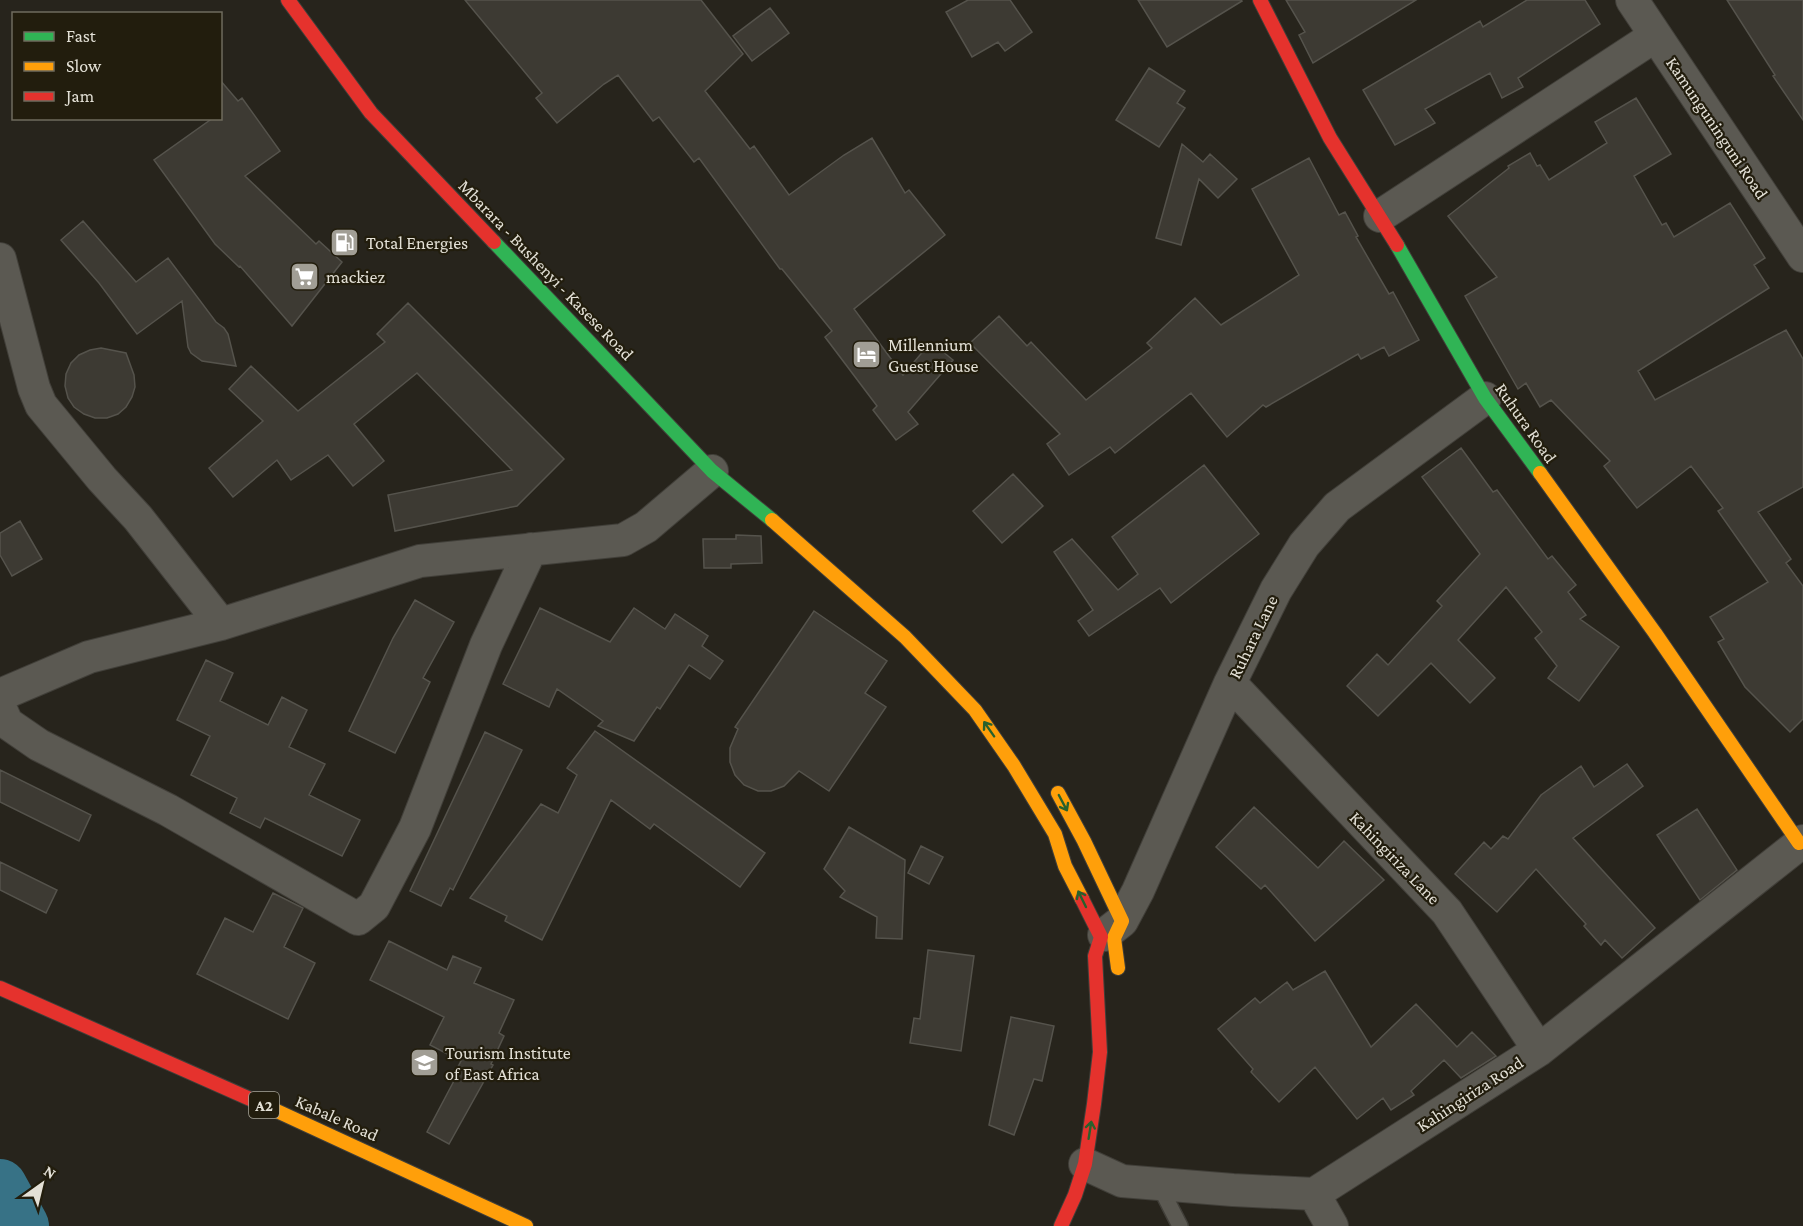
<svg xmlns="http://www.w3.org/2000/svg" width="1803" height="1226" viewBox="0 0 1803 1226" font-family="'Crimson Pro',serif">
<rect width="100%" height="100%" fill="#27241c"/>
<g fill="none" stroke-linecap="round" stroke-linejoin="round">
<path stroke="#377286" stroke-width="54" d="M0 1186 22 1226"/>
</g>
<path fill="#3d3a33" stroke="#55534c" stroke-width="1.5" d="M465 0H701L743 54 705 91 750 149 754 146 789 195 844 155 872 138 905 193 909 190 945 235 854 309 903 375 931 342 953 360 908 412 918 424 896 440 873 410 877 406 825 337 832 331 782 269H780L699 158 694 162 659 117 653 121 618 75 604 84 557 123 536 98 542 93Z
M968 0H1010L1032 32 1005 51 998 42 972 57 946 12Z
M1138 0H1241L1242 1 1167 47Z
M1286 0H1416L1313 63 1299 35 1305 32Z
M1527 0H1585L1600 24 1518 78 1523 87 1502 98 1490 73 1425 109 1435 123 1395 145 1363 90 1480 21 1483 27Z
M1727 0H1803V120L1773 76 1775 75Z
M770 8 789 33 752 61 733 36Z
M1149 68 1185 91 1177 103 1185 108 1159 147 1116 120Z
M220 80 238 101 242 98 280 151 245 176 316 244 319 241 342 262 292 326 240 266 239 267 215 244 154 160 213 118H220Z
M1636 98 1671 154 1634 176 1662 225 1666 223 1674 237 1730 203 1765 258 1754 265 1769 288 1638 371 1655 400 1786 330 1803 359V487L1758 512 1791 559 1786 563 1803 586V719L1790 732 1745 687 1718 642 1724 639 1710 617 1768 582 1718 511 1723 508 1691 466 1637 508 1604 466 1610 461 1551 400 1540 407 1526 383 1518 389 1465 296 1497 277 1448 216 1509 168 1508 166 1530 153 1537 166 1540 165 1549 180 1607 143 1595 122Z
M1182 144 1203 162 1210 154 1237 179 1218 198 1199 179 1181 245 1156 238Z
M1309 158 1339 215 1345 212 1358 236 1356 237 1389 294 1393 292 1419 340 1389 356 1384 347 1361 359 1358 354 1266 407 1263 405 1227 437 1191 393 1115 453 1110 447 1069 475 1047 444 1060 434 970 343 999 316 1027 346 1031 342 1086 400 1152 348 1147 343 1195 298 1221 325 1299 275 1252 189Z
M83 221 136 282 168 258 216 322 224 328 228 334 236 366 202 361 191 353 188 347 182 301 137 334 99 283 61 240Z
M408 303 564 459 517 506 395 531 388 495 512 470 417 373 354 424 384 461 353 486 328 455 291 480 277 460 233 497 209 468 263 421 229 389 251 366 298 411 385 342 377 334Z
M101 348 126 353 134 375 135 387 132 397 126 407 118 414 107 418H95L84 414 74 407 68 398 65 386 66 374 71 363 79 355 90 350Z
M1461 448 1493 492 1497 490 1548 559 1552 556 1576 585 1568 592 1586 615 1580 619 1619 647 1579 701 1548 678 1557 666 1535 638 1542 632 1506 587 1458 640 1495 678 1470 703 1431 663 1378 716 1347 686 1377 654 1388 665 1442 606 1437 601 1480 554 1422 477Z
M1204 465 1259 534 1171 603 1160 588 1089 636 1078 621 1093 610 1054 552 1072 539 1118 590 1138 574 1112 537Z
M1013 474 1043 506 1002 543 973 511Z
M20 521 42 559 12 576 0 555V533Z
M736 535 761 536 762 563 731 564V568H704L703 539H736Z
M415 600 454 622 423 678 430 682 395 753 349 731 393 638Z
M540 608 610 642 634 608 665 629 675 614 708 636 702 646 723 661 710 679 689 665 660 709 657 707 634 741 598 726 603 721 557 689 549 707 503 684Z
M814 611 887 661 865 693 886 707 829 791 799 771 784 786 771 791H758L744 785 735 775 730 762V748L738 729 735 727Z
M206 660 233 673 220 701 268 725 282 697 307 710 289 747 325 764 309 795 360 820 342 856 265 818 260 828 230 813 237 798 191 775 210 736 177 720Z
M595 731 765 853 740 887 654 824 650 829 611 800 542 940 505 921 507 916 470 898 541 804 558 813 577 775 567 768Z
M485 732 522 750 453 890 450 888 441 906 410 891Z
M1627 764 1643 786 1573 838 1655 928 1622 958 1605 940 1601 945 1584 926 1586 924 1536 869 1497 912 1455 874 1484 842 1491 849 1503 836 1508 839 1541 795 1581 766 1594 787Z
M0 770 91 815 79 841 0 802Z
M1254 807 1318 868 1344 841 1384 880 1315 941 1265 885 1261 889 1216 847Z
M1697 809 1737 870 1700 900 1657 835Z
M849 827 905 860 902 939 876 938 877 917 840 897 845 891 824 869Z
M921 846 943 857 929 884 908 873Z
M0 862 57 890 46 913 0 890Z
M273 893 303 908 284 947 315 963 288 1019 197 974 225 918 253 932Z
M389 941 447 970 453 956 481 968 474 983 514 1000 499 1033 504 1036 491 1064 493 1065 449 1144 427 1132 456 1077 453 1076 461 1061 430 1045 444 1017 370 980Z
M928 950 974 956 961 1051 910 1043 914 1018 920 1019Z
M1325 971 1371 1047 1416 1004 1457 1047 1472 1032 1496 1056 1461 1078 1444 1060 1411 1091 1414 1095 1391 1110 1383 1098 1357 1119 1315 1067 1279 1102 1251 1072 1253 1069 1218 1029 1255 998 1260 1003 1287 982 1293 990Z
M1011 1017 1054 1026 1042 1081 1034 1079 1014 1135 989 1125Z"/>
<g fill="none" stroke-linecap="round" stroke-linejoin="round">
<defs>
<path id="lane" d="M1159 1185 1180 1226"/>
<path id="street" d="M1632 0 1803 256
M1380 216 1655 36
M0 259 34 388 41 405 102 479 138 518 221 624
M1230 683 1447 912 1539 1050
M0 695 89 657 221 624 420 561 623 540 646 527 712 471
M0 707 7 723 39 745 168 810 358 919 374 906 415 828 486 645 531 549
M1104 935 1122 921 1138 891 1230 683 1276 590 1304 545 1337 507 1485 398
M1085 1164 1122 1181 1233 1190 1314 1194 1539 1050 1803 841
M1314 1194 1332 1226"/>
<path id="fast" d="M494 242 712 471 772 520
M1397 245 1485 398 1540 473"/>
<path id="slow" d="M1540 473 1655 633 1799 843
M772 520 905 637 975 710 1014 766 1055 834 1065 866 1082 899
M1058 793 1084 841 1122 921 1114 938 1118 968
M266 1106 526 1226"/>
<path id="jam" d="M288 0 371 113 494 242
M1260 0 1330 138 1397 245
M0 988 266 1106
M1061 1226 1075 1195 1085 1164 1094 1104 1100 1052 1095 956 1101 937 1082 899"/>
</defs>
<use href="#lane" stroke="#413f39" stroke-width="18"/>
<use href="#street" stroke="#413f39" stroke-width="34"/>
<use href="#fast" stroke="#413f39" stroke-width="16"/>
<use href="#slow" stroke="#413f39" stroke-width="16"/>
<use href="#jam" stroke="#413f39" stroke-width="16"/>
<use href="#lane" stroke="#5b5952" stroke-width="15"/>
<use href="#street" stroke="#5b5952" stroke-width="32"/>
<use href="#fast" stroke="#30b455" stroke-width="14"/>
<use href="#slow" stroke="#ff9f0a" stroke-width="14"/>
<use href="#jam" stroke="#e5322d" stroke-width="14"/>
</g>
<defs><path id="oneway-shaft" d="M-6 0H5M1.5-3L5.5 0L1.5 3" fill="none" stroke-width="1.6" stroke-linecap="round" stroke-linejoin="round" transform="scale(1.5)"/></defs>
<g stroke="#28612d">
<use href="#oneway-shaft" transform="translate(989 729) rotate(-125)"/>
<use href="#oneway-shaft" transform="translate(1063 803) rotate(62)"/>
<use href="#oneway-shaft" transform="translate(1082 899) rotate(-116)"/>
<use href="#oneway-shaft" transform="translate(1090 1130) rotate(-81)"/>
</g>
<defs>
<symbol id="fuel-square" viewBox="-11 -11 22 22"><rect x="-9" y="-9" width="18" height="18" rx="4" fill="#a19e95" stroke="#221d0d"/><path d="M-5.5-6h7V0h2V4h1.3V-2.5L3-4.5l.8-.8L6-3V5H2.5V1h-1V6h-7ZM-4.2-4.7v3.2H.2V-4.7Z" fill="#fff"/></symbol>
<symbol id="supermarket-square" viewBox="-11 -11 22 22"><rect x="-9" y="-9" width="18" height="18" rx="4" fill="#a19e95" stroke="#221d0d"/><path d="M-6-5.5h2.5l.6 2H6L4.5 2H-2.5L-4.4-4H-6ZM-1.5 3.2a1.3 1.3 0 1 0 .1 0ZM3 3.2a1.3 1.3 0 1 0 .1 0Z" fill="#fff"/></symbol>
<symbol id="hotel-square" viewBox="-11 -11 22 22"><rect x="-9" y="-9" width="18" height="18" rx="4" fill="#a19e95" stroke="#221d0d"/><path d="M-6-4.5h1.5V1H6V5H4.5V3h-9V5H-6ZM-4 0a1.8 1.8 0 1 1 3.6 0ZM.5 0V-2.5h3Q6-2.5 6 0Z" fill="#fff"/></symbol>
<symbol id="school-square" viewBox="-11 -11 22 22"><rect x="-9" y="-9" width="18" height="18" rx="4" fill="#a19e95" stroke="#221d0d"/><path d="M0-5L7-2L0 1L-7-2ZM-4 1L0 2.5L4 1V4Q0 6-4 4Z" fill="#fff"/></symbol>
</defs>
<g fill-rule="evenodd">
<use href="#fuel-square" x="328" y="226" width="33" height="33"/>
<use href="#supermarket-square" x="288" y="260" width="33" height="33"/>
<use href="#hotel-square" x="850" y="338" width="33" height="33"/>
<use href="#school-square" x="408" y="1046" width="33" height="33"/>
</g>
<g text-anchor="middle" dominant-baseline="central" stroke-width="4.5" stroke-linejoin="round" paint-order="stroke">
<rect fill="#221d0d" stroke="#a9a69a" stroke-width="1.5" x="249" y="1092" width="30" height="26" rx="4.5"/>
<g font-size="16" font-weight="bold" fill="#e3e0d6">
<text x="264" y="1105">A2</text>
</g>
<g font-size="18" fill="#e3e0d6" stroke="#221d0d">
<text transform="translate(1717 128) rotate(56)">Kamunguninguni Road</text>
<text transform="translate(546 270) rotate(46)">Mbarara - Bushenyi - Kasese Road</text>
<text transform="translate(1526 423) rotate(55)">Ruhura Road</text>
<text transform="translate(1253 637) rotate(-64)">Ruhara Lane</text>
<text transform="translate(1395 858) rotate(46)">Kahingiriza Lane</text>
<text transform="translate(1470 1094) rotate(-33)">Kahingiriza Road</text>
<text transform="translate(337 1118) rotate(24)">Kabale Road</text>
</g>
<g font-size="18" fill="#e3e0d6" stroke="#221d0d" text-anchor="start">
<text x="366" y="243">Total Energies</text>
<text x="326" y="277">mackiez</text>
<text x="888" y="345">Millennium<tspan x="888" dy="21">Guest House</tspan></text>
<text x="445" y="1053">Tourism Institute<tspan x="445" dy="21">of East Africa</tspan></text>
</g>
</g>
<rect x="12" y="12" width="210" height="108" fill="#221d0d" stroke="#6f6b5d" stroke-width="1.5"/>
<rect x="24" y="32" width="30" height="9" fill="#30b455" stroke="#6f6b5d" stroke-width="1.5"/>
<text x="66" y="42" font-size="18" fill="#e3e0d6">Fast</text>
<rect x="24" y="62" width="30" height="9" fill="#ff9f0a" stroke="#6f6b5d" stroke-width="1.5"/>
<text x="66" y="72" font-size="18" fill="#e3e0d6">Slow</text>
<rect x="24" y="92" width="30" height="9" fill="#e5322d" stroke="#6f6b5d" stroke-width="1.5"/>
<text x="66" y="102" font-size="18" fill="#e3e0d6">Jam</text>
<g transform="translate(42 1184) rotate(34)" stroke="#221d0d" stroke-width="4.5" paint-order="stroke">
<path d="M0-4.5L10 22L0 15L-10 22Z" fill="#e3e0d6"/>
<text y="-9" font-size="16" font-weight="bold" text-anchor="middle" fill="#e3e0d6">N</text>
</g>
</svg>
